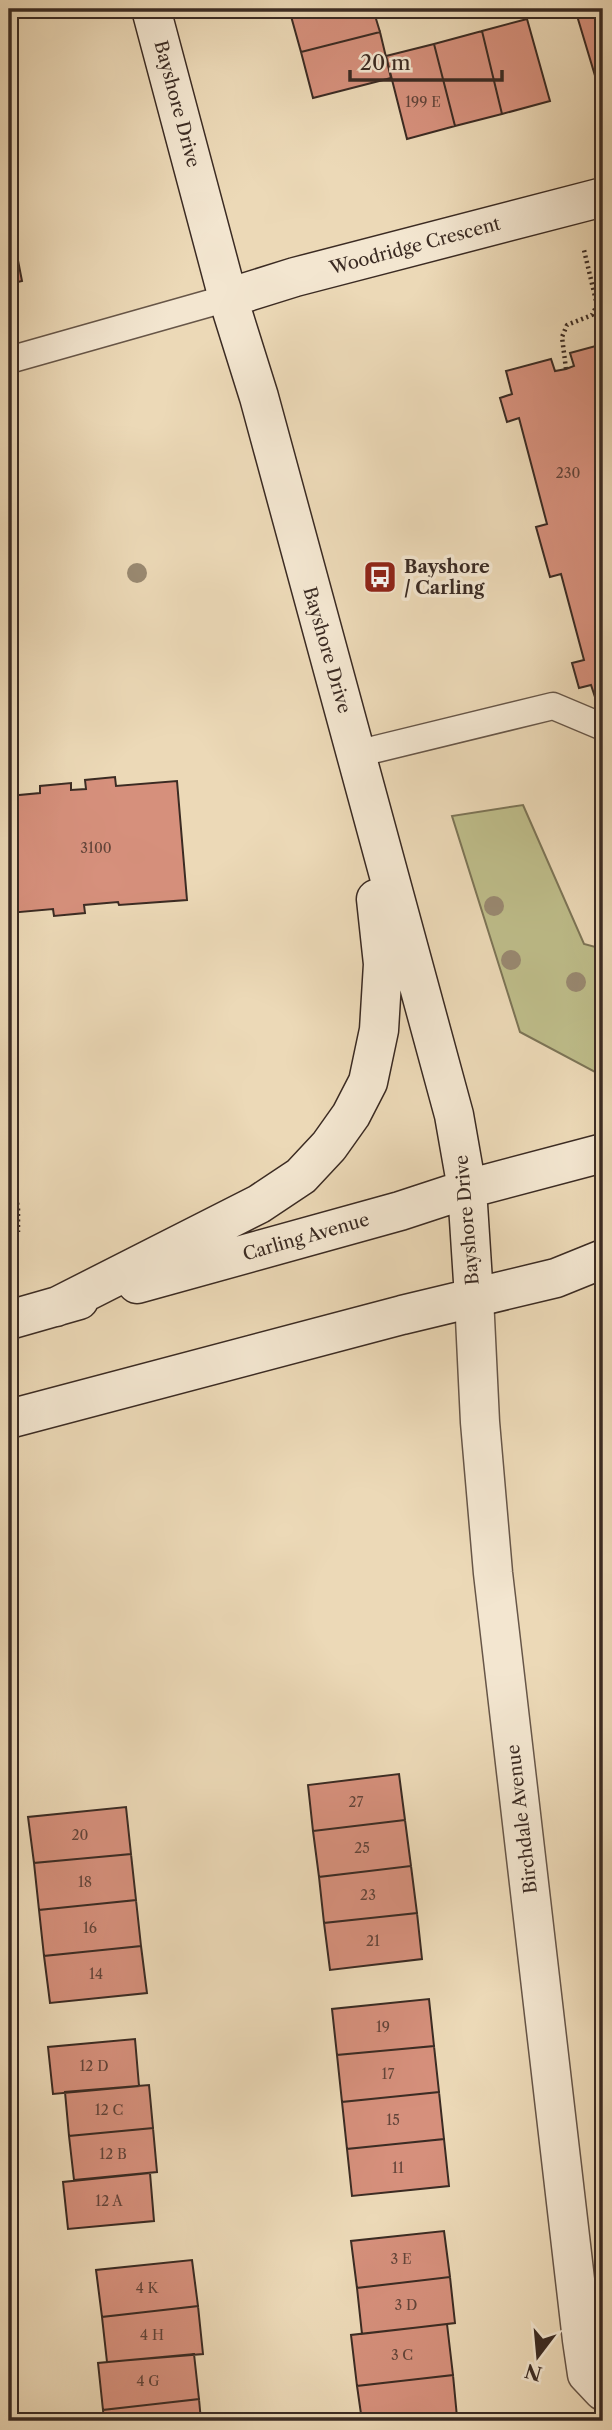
<svg xmlns="http://www.w3.org/2000/svg" width="612" height="2430" viewBox="0 0 612 2430" font-family="'Libre Caslon Text',serif">
<rect width="100%" height="100%" fill="#ecd9b7"/>
<filter id="stains"><feTurbulence type="fractalNoise" baseFrequency=".00286" numOctaves="4"/><feColorMatrix values="0 0 0 0 .2 0 0 0 0 .09 0 0 0 0 .02 0 0 0 .5 -.17"/></filter>
<radialGradient id="worn" r=".72"><stop offset=".6" stop-color="#630" stop-opacity="0"/><stop offset="1" stop-color="#630" stop-opacity=".3"/></radialGradient>
<path fill="#bebd8a" stroke="#7c7456" stroke-width="2" d="M523 805 584 944 603 949V1070L595 1072 520 1032 452 816Z"/>
<path fill="#d6907c" stroke="#3b2b23" stroke-width="2" d="M289 9H373L380 32 301 52Z
M575 9H603V77L596 79Z
M527 19 550 101 502 114 482 31Z
M482 31 502 114 455 126 434 44Z
M380 32 391 78 313 98 301 52Z
M434 44 455 126 407 139 386 56Z
M9 214 22 281 9 284Z
M603 344V698L596 700 591 685 579 688 572 663 584 660 561 574 550 577 536 527 547 524 519 418 507 422 500 398 512 394 506 371 551 359 555 371 566 369 574 366 570 353Z
M115 777 116 786 177 781 187 900 119 905 118 902 84 905 85 913 54 916 53 909 9 913V796L40 793V786L71 783V790L86 789 85 780Z
M399 1774 405 1820 313 1831 308 1785Z
M126 1807 131 1854 34 1863 28 1817Z
M405 1820 411 1866 319 1877 313 1831Z
M131 1854 136 1900 39 1910 34 1863Z
M411 1866 417 1913 324 1923 319 1877Z
M136 1900 141 1946 44 1956 39 1910Z
M417 1913 422 1959 330 1970 324 1923Z
M141 1946 147 1993 50 2003 44 1956Z
M429 1999 434 2046 337 2055 332 2009Z
M135 2039 139 2086 53 2094 48 2047Z
M434 2046 439 2092 342 2102 337 2055Z
M149 2085 153 2128 69 2136 65 2092Z
M439 2092 444 2139 347 2149 342 2102Z
M153 2128 157 2172 74 2180 69 2136Z
M444 2139 449 2186 352 2196 347 2149Z
M150 2173 154 2221 68 2229 63 2182Z
M444 2231 450 2277 357 2288 351 2241Z
M192 2260 198 2306 102 2317 96 2270Z
M450 2277 455 2323 362 2334 357 2288Z
M198 2306 203 2354 107 2362 102 2317Z
M447 2324 453 2375 357 2386 351 2335Z
M194 2354 199 2399 103 2410 98 2363Z
M453 2375 457 2417 416 2421H362L357 2386Z
M199 2399 201 2421H104L103 2410Z"/>
<g fill="none" stroke-linecap="round" stroke-linejoin="round">
<defs>
<path id="lane" d="M9 360 228 298
M356 754 553 706 603 727"/>
<path id="street" d="M474 1297 480 1422 493 1573 582 2340 587 2374 603 2391"/>
<path id="secondary" d="M151 9 228 298 259 397 454 1115 467 1189 474 1297
M228 298 295 277 603 197
M137 1284 400 1211 467 1189 603 1153
M56 1307 259 1204 301 1176 329 1146 351 1115 368 1082 379 1030 383 964 376 899
M9 1320 79 1300
M9 1419 402 1315 556 1278 603 1259"/>
</defs>
<use href="#lane" stroke="#675648" stroke-width="29"/>
<use href="#street" stroke="#675648" stroke-width="41"/>
<use href="#secondary" stroke="#3b2b23" stroke-width="41"/>
<path stroke="#3b2b23" stroke-width="4.5" stroke-dasharray="2 3.5" stroke-linecap="butt" d="M566 369 562 337 567 325 592 315 597 305 584 250
M12 1176 18 1208V1232"/>
<use href="#lane" stroke="#f3e6d0" stroke-width="26"/>
<use href="#street" stroke="#f3e6d0" stroke-width="38"/>
<use href="#secondary" stroke="#f3e6d0" stroke-width="38"/>
</g>
<g fill="#998971">
<circle cx="137" cy="573" r="10"/>
<circle cx="494" cy="906" r="10"/>
<circle cx="511" cy="960" r="10"/>
<circle cx="576" cy="982" r="10"/>
</g>
<defs>
<symbol id="bus-square" viewBox="-11 -11 22 22"><rect x="-9" y="-9" width="18" height="18" rx="4" fill="#8f2418" stroke="#f3e6d0"/><path d="M-5-6H5V4H4V6H2V4H-2V6H-4V4H-5ZM-3.5-4V0h7V-4ZM-3.5 1.2v1.5H-2V1.2ZM2 1.2v1.5H3.5V1.2Z" fill="#fff"/></symbol>
</defs>
<g fill-rule="evenodd">
<use href="#bus-square" x="361" y="558" width="38" height="38"/>
</g>
<g text-anchor="middle" dominant-baseline="central" stroke-width="7" stroke-linejoin="round" paint-order="stroke">
<g font-size="14" fill="#624439">
<text x="423" y="102">199 E</text>
<text x="568" y="473">230</text>
<text x="96" y="848">3100</text>
<text x="356" y="1802">27</text>
<text x="80" y="1835">20</text>
<text x="362" y="1848">25</text>
<text x="85" y="1882">18</text>
<text x="368" y="1895">23</text>
<text x="90" y="1928">16</text>
<text x="373" y="1941">21</text>
<text x="96" y="1974">14</text>
<text x="383" y="2027">19</text>
<text x="94" y="2066">12 D</text>
<text x="388" y="2074">17</text>
<text x="109" y="2110">12 C</text>
<text x="393" y="2120">15</text>
<text x="113" y="2154">12 B</text>
<text x="398" y="2168">11</text>
<text x="109" y="2201">12 A</text>
<text x="401" y="2259">3 E</text>
<text x="147" y="2288">4 K</text>
<text x="406" y="2305">3 D</text>
<text x="152" y="2335">4 H</text>
<text x="402" y="2355">3 C</text>
<text x="148" y="2381">4 G</text>
</g>
<g font-size="18" fill="#3b2b23" stroke="#f3e6d0">
<text transform="translate(177 104) rotate(75)">Bayshore Drive</text>
<text transform="translate(415 246) rotate(-15)">Woodridge Crescent</text>
<text transform="translate(327 650) rotate(74)">Bayshore Drive</text>
<text transform="translate(467 1220) rotate(-95)">Bayshore Drive</text>
<text transform="translate(306 1237) rotate(-16)">Carling Avenue</text>
<text transform="translate(522 1819) rotate(-97)">Birchdale Avenue</text>
</g>
<g font-size="18" font-weight="bold" fill="#3b2b23" stroke="#f3e6d0" text-anchor="start">
<text x="404" y="567">Bayshore<tspan x="404" dy="21">/ Carling</tspan></text>
</g>
</g>
<rect width="612" height="2430" fill="none" stroke="#ecd9b7" stroke-width="35"/>
<rect x="10" y="10" width="591" height="2409" fill="none" stroke="#3b2b23" stroke-width="3.5"/>
<rect x="18" y="18" width="577" height="2395" fill="none" stroke="#3b2b23" stroke-width="2"/>
<g transform="translate(538 2356) rotate(196)" stroke="#f3e6d0" stroke-width="5" paint-order="stroke">
<path d="M0-5L12 26L0 18L-12 26Z" fill="#3b2b23"/>
<text y="-10" font-size="19" font-weight="bold" text-anchor="middle" fill="#3b2b23">N</text>
</g>
<path d="M350 70v10h152v-10" fill="none" stroke="#3b2b23" stroke-width="3.5"/>
<text x="360" y="70" font-size="21" fill="#3b2b23" stroke="#f3e6d0" stroke-width="5" paint-order="stroke">20 m</text>
<rect width="100%" height="100%" filter="url(#stains)"/>
<rect width="100%" height="100%" fill="url(#worn)"/>
</svg>
